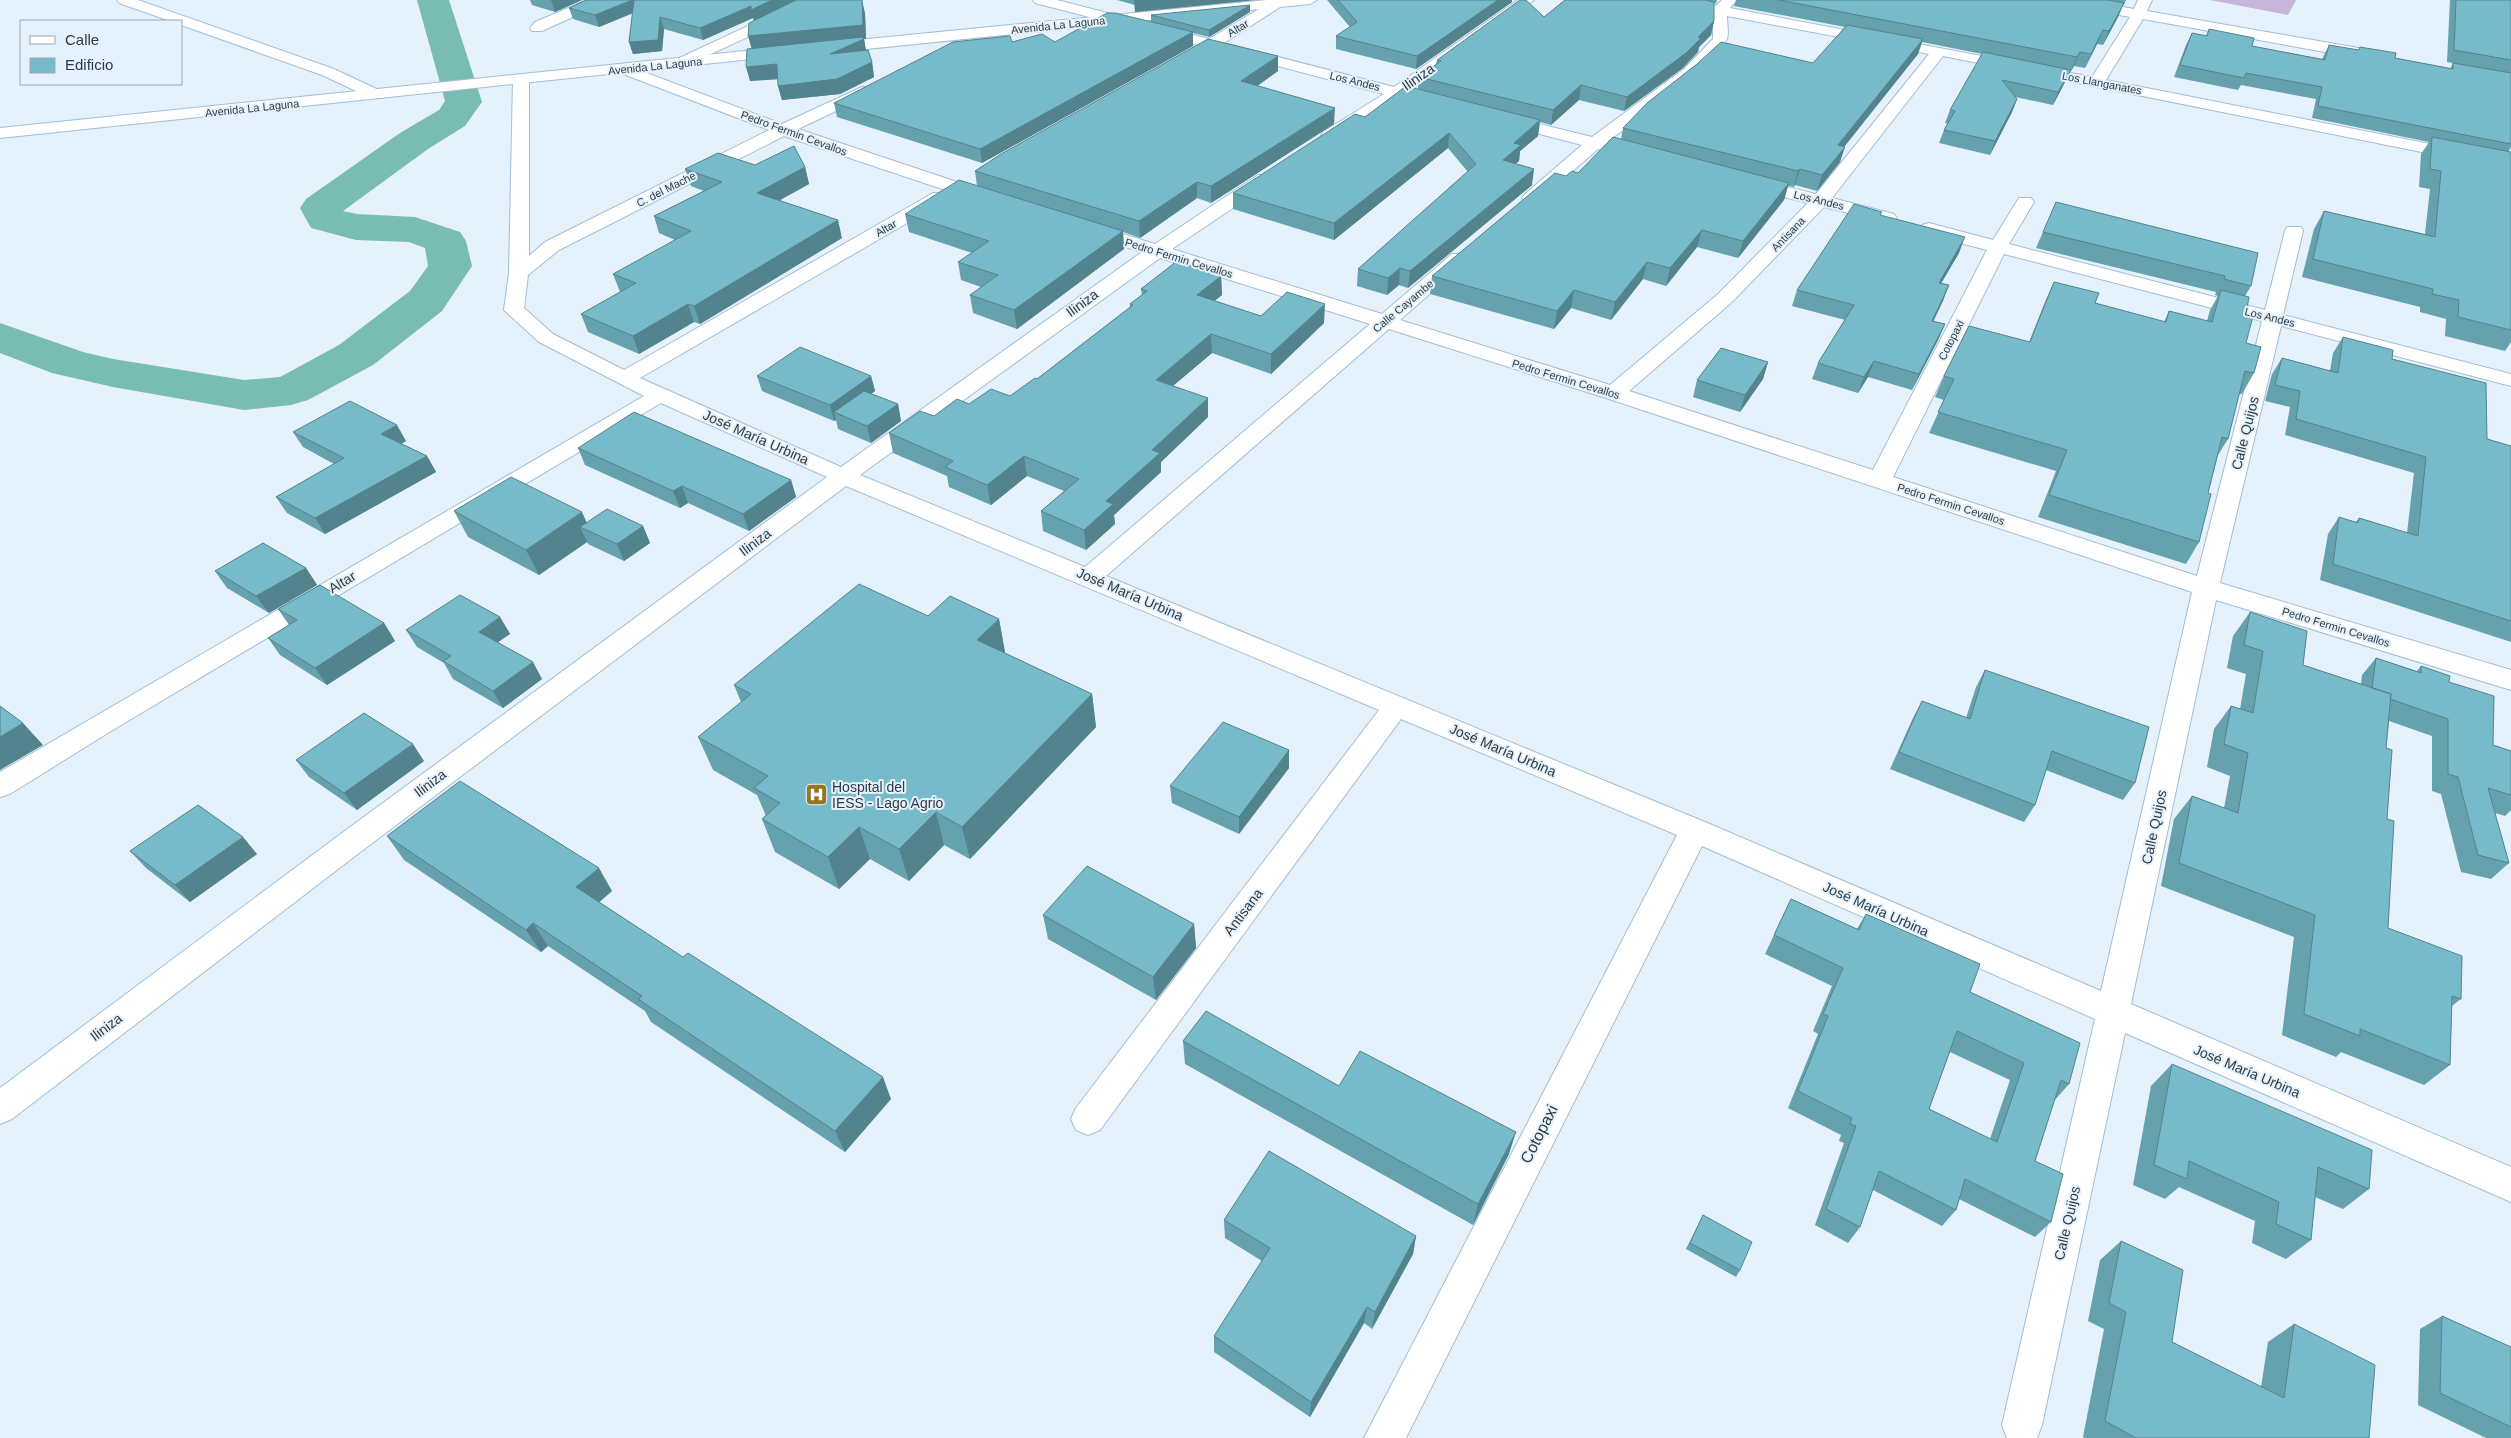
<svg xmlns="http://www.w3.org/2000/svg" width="2511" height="1438" viewBox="0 0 2511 1438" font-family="Helvetica,sans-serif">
<rect width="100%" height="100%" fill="#e5f1fb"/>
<path fill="#c7b6d9" d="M2210 0H2296L2288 15Z"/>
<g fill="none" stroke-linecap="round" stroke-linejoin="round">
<path fill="#79bdb0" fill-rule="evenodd" d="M417 0H449L482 102 465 126 428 149 343 211 357 214 415 217 460 232 466 241 472 266 442 311 373 365 308 400 291 405 244 410 113 387 52 373 0 353V323L83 352 113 359 244 380 280 377 339 345 410 291 428 266 425 248 409 242 356 240 311 228 300 208 306 199 400 133 439 110 445 101Z"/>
<defs>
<path id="minor" d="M117 0H138L334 69 383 92 385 95 383 98H371L322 75 181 25V21H170L119 3Z
M587 0H606L604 3 542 31H532L530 28 535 22Z
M804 0H823L821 3 685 66H675L672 63 675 60Z
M1033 0H1057L1209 39 1274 0H1291L1224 43 1394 87 1518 0H1534L1409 91 1416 95 1414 98H1399L1335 140H1323L1321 136 1323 132 1384 94 1213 49 1203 54 1198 52 1195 49 1198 45 1035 3Z
M1655 0H1685L1716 6 1722 0H1737L1730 8 2092 77 2130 17 2060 4 2053 0H2084L2134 9 2138 0H2152L2147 11 2364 49 2372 54 2364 59 2143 19 2106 80 2511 160V170L1943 56 1832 198 1894 214 1897 218 1894 222 1888 223 1824 207 1732 302 1629 391 1873 470 1987 250 1922 233 1920 229 1922 225 1929 223 1993 240 2019 198H2031L2034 202 2009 244 2265 310 2285 231 2287 227H2301L2303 231 2283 315 2511 374V386L2281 326 2220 583 2511 670V690L2216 600 2131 1004 2511 1167V1202L2125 1033 2042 1425 2037 1438H2007L2002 1425 2095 1019 1702 846 1406 1438H1364L1677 835 1401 719 1100 1130 1088 1135 1076 1130 1071 1119 1076 1108 1379 710 846 486 363 850 12 1119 0 1124V1088L342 833 827 477 661 403 111 731 10 794 0 797V772L644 396 539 342 504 310 509 273 513 80 515 77 521 75 529 80V256L545 242 769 130 618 72 615 69 623 64 782 124 862 87H874L876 90 874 93 798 129 990 193 993 197 990 201H978L784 136 559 250 528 275 524 308 553 334 624 370 933 193H945L948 197 945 201 640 378 841 467 1142 252 1080 233 1078 229 1080 225H1094L1155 244 1258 175H1270L1273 179 1270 183 1172 249 1382 314 1452 254H1466L1469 258 1466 262 1400 320 1610 385 1718 294 1808 203 1744 187 1741 183 1744 179 1750 178 1816 194 1929 54 1727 16C1727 23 1729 33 1727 39 1719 65 1633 123 1608 141L1647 151 1650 155 1647 159 1641 160 1598 149 1537 202H1525L1522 198 1525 194 1582 145 1497 123 1495 120 1497 117 1503 115 1592 137 1684 69 1713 39V14L1662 4ZM2004 254 2262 321 2197 576 1893 477ZM1160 258 1370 324 1085 567 860 475ZM1389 329 1606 398 2192 592 2101 991 1705 822 1106 576Z"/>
<path id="tertiary" d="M1267 0H1317L1310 4 827 53 819 48 827 43Z
M784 47 789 49 792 52 789 55 0 138V128Z"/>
</defs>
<use href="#minor" stroke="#a1bed7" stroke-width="2"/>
<use href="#tertiary" stroke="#a1bed7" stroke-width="2"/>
<use href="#minor" fill="#fff" fill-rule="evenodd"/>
<use href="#tertiary" fill="#fff" fill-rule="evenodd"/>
</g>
<path fill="#66a1ae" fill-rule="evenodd" d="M530 0H582L555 12 532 5Z
M1117 0H1255L1135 12V5Z
M1327 0H1512V2L1416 69 1336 49V36L1350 27Z
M1565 0H1717L1716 4 1714 3V21L1711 35 1699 47 1698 52 1683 68 1624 111 1579 100 1551 125 1540 122 1538 136 1520 151 1519 161 1515 164 1532 185 1408 288 1399 285 1387 295 1357 286 1358 269 1468 172 1448 148 1334 240 1233 209V193L1365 117 1418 89 1419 77 1436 64 1437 60 1544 17Z
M1736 0H2126L2124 5H2123L2118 17 2103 45 2097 44 2085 68 2074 66 2071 71H2070L2065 82 2053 105 2015 97 2017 99 2012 112 1990 155 1939 143 1944 130 1948 124 1945 123 1950 110 1982 54 1922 42 1918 54 1844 146 1840 162 1817 191 1795 185 1794 187 1788 186 1784 200 1738 258 1697 247 1666 286 1643 279 1611 320 1571 308 1554 329 1430 294 1432 276 1566 176 1578 173 1621 139 1623 128 1813 63 1845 27 1734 6Z
M2450 0H2511V147L2508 152H2511V342L2505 351 2445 336 2446 319 2420 312V307L2302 277 2314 229 2324 211 2425 234 2430 189 2419 187 2421 154 2429 142 2312 118 2316 99 2241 85 2238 90 2174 77 2186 45 2192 33 2206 36 2209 29 2252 46 2322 59 2329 45 2358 50 2360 47 2395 58 2450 69 2453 63 2487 69 2447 62Z
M569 8 865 13 866 39H864L866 50 872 62 874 77 840 94 782 100 778 86V79L750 81 754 20 753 18 703 40 664 29 662 51 633 54 629 42 633 13 599 27 573 19Z
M1250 12 1209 37 1193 33V46L982 163 837 117 834 103 1012 42H1055L1151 22V15Z
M1278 56V71L1257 86 1334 124 1211 203 1197 198 1140 238 1123 232 1124 249 1017 329 973 313 970 295 981 287 961 280 958 262 972 253 909 232 905 214 977 186 975 171Z
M755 165 805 167 809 184 780 200 842 238 700 324 694 322 639 354 588 332 581 314 620 292 613 274 675 240 659 233 654 216 704 191 691 186 685 169Z
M2056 202 2251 286 2245 296 2246 343 2254 373 2242 394H2239L2228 439 2218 455 2208 493 2199 542 2186 564 2038 517 2056 471 1929 433 1944 400 1935 397 1944 376 2029 342 2045 302 2054 282 2095 303 2164 322 2169 311 2207 321 2210 310 2218 296 2215 295 2216 292 2036 248Z
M1881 216 1959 253 1941 283 1949 285 1933 321 1945 324 1938 340 1912 390 1868 377 1858 393 1812 379 1818 363 1845 320 1792 306 1797 290Z
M1221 276 1222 295 1214 301 1261 316 1324 323 1271 374 1212 353 1173 386 1208 417 1161 462V472L1114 515 1115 524 1086 550 1043 531 1041 511 1064 491 1027 476 991 505 949 487 947 476 893 453 889 433 934 416 969 404 1010 396 1037 379 1130 307V304L1142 295 1141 289Z
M2343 337 2392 359 2487 439 2511 446V642L2320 580 2328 534 2339 517 2356 522 2359 518 2407 533 2414 473 2285 435 2290 407 2265 401 2272 374 2282 358 2330 371 2333 353Z
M1768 362 1763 379 1740 412 1693 397 1697 380Z
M757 376H871L875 391 871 394 898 404 901 421 871 443 838 429 836 420 834 421 762 391Z
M293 432 406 441 401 444 427 456 436 472 325 534 287 513 276 497 334 464 303 447Z
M578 448 791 480 796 497 749 531 688 503 680 508 585 465Z
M454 511 587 522 643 526 650 543 624 561 588 544 587 542 539 575 468 537Z
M306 568 317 585 269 613 227 588 215 571Z
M278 609 384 623 395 641 327 685 280 655 268 638 289 625Z
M2250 612 2303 665 2361 684 2362 675 2376 658 2417 671 2421 666 2449 682 2493 745 2511 751V810L2505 816 2495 813 2509 863 2491 879 2461 872 2441 794 2432 791V736L2389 721 2386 748 2388 928 2461 999 2452 1006 2450 1065 2424 1085 2341 1052 2336 1057 2282 1035 2294 937 2161 886 2174 819 2192 796 2224 808 2230 776 2207 767 2214 729 2231 706 2240 709 2246 674 2227 668 2233 636Z
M928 616 999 619 1005 653 1092 694 1096 727 970 859 944 845 909 881 870 859 839 889 775 852 762 819 766 816 757 795 713 770 698 737 741 702 734 685Z
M500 617 510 634 498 642 542 679 503 708 453 679 444 663 417 647 406 630Z
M1985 670 2135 783 2123 800 2046 770 2035 805 2024 822 1890 769 1913 718 1922 701 1966 718 1976 687Z
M1289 750V768L1239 834 1172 803 1170 786Z
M296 760 424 761 357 810 309 777Z
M387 836 612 891 599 902 891 1099 845 1152 651 1022 645 1011 548 946 541 952 404 860Z
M130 851 257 854 190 902 146 868Z
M1791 899 1857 929 1866 914 1970 992 2069 1084 2054 1101 2035 1161 2051 1222 2035 1237 1959 1199 1956 1210 1942 1226 1873 1190 1860 1227 1848 1243 1815 1225 1844 1143 1839 1141 1841 1135 1788 1108 1818 1034 1813 1031 1832 986 1765 954ZM1950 1052 2010 1080 1990 1139 1929 1109Z
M1043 915 1194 924 1196 948 1156 1000 1048 939Z
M1183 1041 1339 1086 1509 1154 1473 1225 1185 1064Z
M2172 1064 2369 1189 2343 1209 2315 1197 2311 1240 2286 1259 2252 1243 2255 1221 2179 1187 2165 1199 2133 1185 2151 1086Z
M1703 1215 1740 1270 1736 1277 1686 1249Z
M1224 1220 1416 1236 1413 1254 1372 1329 1364 1323 1310 1417 1214 1352V1336L1262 1261 1225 1238Z
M2121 1241 2172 1342 2261 1387 2268 1342 2294 1324 2369 1438H2085L2083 1437 2104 1329 2088 1321 2100 1260Z
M2442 1316 2511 1347V1438H2486L2418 1405 2420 1329Z"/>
<path fill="#53838d" d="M551 0H582L555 12Z
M632 0H634L638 11 599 27 595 15Z
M772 0H800L754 21 753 18 703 40 700 28 751 6Z
M862 0 865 13 866 39H864L866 51 833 68 752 50 748 36Z
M1134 0H1255L1135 12Z
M1498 0H1512V2L1416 69 1417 56Z
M2124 3 2118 17 2103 45 2109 31Z
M1250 5V12L1209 37V30Z
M660 17 664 29 662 51 633 54 629 42Z
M1714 21 1711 35 1699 47 1698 52 1683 68 1624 111 1627 97 1698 37Z
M2103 30 2097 44 2085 68 2091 54Z
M1193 32V46L982 163 980 149Z
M1923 39 1918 54 1833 161 1838 145Z
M2080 52 2074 66 2071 71 2077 57Z
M1278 56V71L1242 97 1241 81Z
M872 62 874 77 840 94 782 100 778 86Z
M777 64 780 79 750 81 746 67Z
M2071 70 2065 82 2053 105 2058 92Z
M1581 85 1579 100 1551 125 1553 110Z
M2017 99 2012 112 1990 155 1995 141Z
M1335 108 1334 124 1211 203V186Z
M1540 120 1538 136 1520 151 1519 161 1501 176 1503 160 1514 143Z
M1449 133 1448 148 1334 240V223Z
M1845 147 1840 162 1817 191 1822 175Z
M805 167 809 184 762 210 757 193Z
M1534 169 1532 185 1408 288 1410 271Z
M1800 169 1795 185 1794 187 1798 171Z
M1197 182V198L1140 238 1139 221Z
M1789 183 1784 200 1738 258 1743 241Z
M838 220 842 238 700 324 694 306Z
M1702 230 1697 247 1666 286 1670 268Z
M1123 231 1124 249 1017 329 1014 310Z
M1965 237 1959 253 1932 299 1939 283Z
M1647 262 1643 279 1611 320 1615 302Z
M1400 268 1399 285 1387 295 1388 278Z
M1221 276 1222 295 1198 314 1197 295Z
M1949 285 1943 301 1926 337 1932 321Z
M1574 290 1571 308 1554 329 1557 311Z
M688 304 694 322 639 354 633 336Z
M1325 304 1324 323 1271 374V354Z
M1945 324 1938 340 1912 390 1919 374Z
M1211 334 1212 353 1157 399 1156 380Z
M1874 361 1868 377 1858 393 1864 377Z
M1768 362 1763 379 1740 412 1745 395Z
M871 376 875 391 841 416 834 412 836 420 834 421 830 405Z
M1208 398V417L1161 462V472L1114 515 1115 524 1086 550 1084 530 1106 501 1152 450Z
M898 404 901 421 871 443 867 426Z
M397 425 406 441 390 450 381 434Z
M427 456 436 472 325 534 315 518Z
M1024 456 1027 476 991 505 987 485Z
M791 480 796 497 749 531 743 514Z
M682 486 688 503 680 508 673 491Z
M582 512 591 532 580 527 587 542 539 575 526 550Z
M643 526 650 543 624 561 617 544Z
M306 568 317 585 269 613 256 596Z
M500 617 510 634 488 649 479 632Z
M999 619 1005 652 984 673 977 640Z
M384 623 395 641 327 685 315 668Z
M533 662 542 679 503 708 493 691Z
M1092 694 1096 727 970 859 962 827Z
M23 723 43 745 0 770V737Z
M413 744 424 761 357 810 344 793Z
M1289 750V768L1239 834V817Z
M936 812 944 845 909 881 899 849Z
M859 827 870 859 839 889 828 857Z
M243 837 257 854 190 902 175 885Z
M599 868 612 891 589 911 576 887Z
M533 923 548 946 541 952 526 930Z
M1194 924 1196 948 1156 1000 1153 977Z
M883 1077 891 1099 845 1152 835 1131Z
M1516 1132 1509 1154 1473 1225 1478 1204Z
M1416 1236 1413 1254 1372 1329 1375 1312Z
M1367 1307 1364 1323 1310 1417 1311 1402Z"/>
<path fill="#77bbca" stroke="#53838d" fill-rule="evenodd" d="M586 0H632L595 15 569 8Z
M634 0H772L751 10V6L700 28 660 17 658 40 629 42Z
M796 0H862L863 25 748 36 749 23Z
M1338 0H1498L1417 56 1336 36 1357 22Z
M1520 0H1526L1544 17 1565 0H1705L1714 2V21L1698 37 1701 38 1686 53 1627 97 1581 85 1553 110 1419 77 1441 61 1437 60Z
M1779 0H2108L2124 3 2109 31 2103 30 2091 54 2080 52 2077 57Z
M2456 0H2511V60L2454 50Z
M1250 5 1209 30 1151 15Z
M1107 13H1115L1193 32 980 149 834 103 953 42 1010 36 1012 42 1042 34 1055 42Z
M1847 25 1923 39 1838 145 1845 147 1822 175 1800 169 1798 171 1623 128 1647 103 1697 64 1721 42 1813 63Z
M2209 29 2254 38 2252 46 2325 60 2329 45 2359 50 2360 47 2396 53 2395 58 2453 69V63L2511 73V144L2318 106 2322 87 2246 73 2244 78 2180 65 2192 33 2207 36Z
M863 37 864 39 830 54 868 50 872 62 837 79 778 86 777 64 746 67 747 49Z
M1208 39 1278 56 1241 81 1335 108 1211 186 1197 182 1139 221 975 171 1001 154Z
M1983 52 2071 70 2058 92 2002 80 2017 99 1995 141 1944 130 1955 111 1950 110Z
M1406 86 1540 120 1514 143 1521 145 1503 160 1534 169 1410 271 1400 268 1388 278 1358 269 1476 164 1449 133 1334 223 1233 193 1355 114 1365 117Z
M1613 137 1789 183 1743 241 1702 230 1670 268 1647 262 1615 302 1574 290 1557 311 1432 276 1555 173 1566 176 1572 171 1578 173Z
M2432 137 2511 152V330L2458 317 2459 300 2432 294 2433 289 2313 259 2324 211 2435 237 2441 171 2430 169Z
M794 146 805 167 757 193 838 220 694 306 688 304 633 336 581 314 636 283 613 274 691 231 654 216 722 182 685 169 718 153 755 165Z
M959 180 1123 231 1014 310 970 295 998 275 958 262 989 241 905 214Z
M2056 202 2258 253 2251 286 2224 279 2225 276 2043 232Z
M1854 204 1882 212 1880 215 1965 237 1939 283 1949 285 1932 321 1945 324 1919 374 1874 361 1864 377 1818 363 1854 305 1797 290Z
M1177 261 1221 276 1197 295 1261 316 1287 292 1325 304 1271 354 1211 334 1156 380 1208 398 1152 450 1160 453 1106 501 1113 504 1084 530 1041 511 1079 479 1024 456 987 485 945 467 953 461 889 433 920 411 934 416 957 399 969 404 991 389 1010 396 1035 378 1037 379 1133 305 1130 304 1147 291 1141 289Z
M2054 282 2099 293 2095 303 2166 322 2169 311 2212 322 2221 290 2249 297 2246 314 2253 316 2246 343 2261 347 2254 373 2245 371 2228 439 2222 437 2208 493 2211 494 2199 542 2049 495 2067 450 1938 412 1954 379 1944 376 1969 326 2030 342Z
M2343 337 2393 350 2392 359 2486 383 2487 439 2511 446V621L2333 564 2339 517 2358 523 2359 518 2418 536 2426 457 2296 419 2300 391 2275 385 2282 358 2338 373Z
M800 347 871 376 830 405 757 376Z
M1721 348 1768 362 1745 395 1697 380Z
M864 391 898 404 867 426 834 412Z
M350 401 397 425 381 434 427 456 315 518 276 497 344 458 293 432Z
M634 412 791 480 743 514 682 486 673 491 578 448Z
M511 477 582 512 526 550 454 511Z
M607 509 643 526 617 544 580 527Z
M263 543 306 568 256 596 215 571Z
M859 584 928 616 950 596 999 619 977 640 1092 694 962 827 936 812 899 849 859 827 828 857 762 819 780 803 754 788 768 776 698 737 751 694 734 685Z
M320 585 384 623 315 668 268 638 297 620 278 609Z
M460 595 500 617 479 632 533 662 493 691 443 661 451 656 406 630Z
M2250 612 2307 631 2303 665 2391 694 2386 748 2392 750 2387 819 2394 821 2388 928 2462 956 2461 999 2452 996 2450 1065 2360 1029V1036L2304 1014 2315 915 2179 863 2192 796 2238 813 2248 753 2224 744 2231 706 2253 713 2263 651 2244 645Z
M2376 658 2421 673V666L2450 676 2449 682 2494 696 2493 745 2511 751V795L2488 788 2509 863 2478 855 2458 777 2448 774V719L2390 699 2391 694 2372 688Z
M1985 670 2149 727 2135 783 2052 751 2035 805 1899 752 1922 701 1970 719Z
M0 706 23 723 0 737Z
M364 713 413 744 344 793 296 760Z
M1223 722 1289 750 1239 817 1170 786Z
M460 781 599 868 576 887 683 957 688 953 883 1077 835 1131 638 999 642 996 533 923 526 930 387 836Z
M198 805 243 837 175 885 130 851Z
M1087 866 1194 924 1153 977 1043 915Z
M1791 899 1859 930 1866 914 1980 964 1970 992 2080 1043 2069 1084 2061 1080 2035 1161 2063 1174 2051 1222 1965 1179 1956 1210 1879 1171 1860 1227 1826 1209 1856 1126 1850 1124 1852 1118 1798 1091 1828 1016 1823 1014 1843 968 1774 935ZM1957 1031 2024 1063 1997 1142 1929 1109Z
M1206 1011 1339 1086 1360 1051 1516 1132 1478 1204 1183 1041Z
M2172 1064 2372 1150 2369 1189 2318 1167 2311 1240 2276 1224 2279 1202 2189 1161 2187 1179 2154 1165Z
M1269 1151 1416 1236 1375 1312 1367 1307 1311 1402 1214 1336 1270 1248 1224 1220Z
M1703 1215 1752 1242 1740 1270 1690 1243Z
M2121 1241 2183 1270 2172 1342 2284 1398 2294 1324 2375 1365 2369 1438H2136L2105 1421 2126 1312 2109 1303Z
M2442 1316 2511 1347V1427L2440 1393Z"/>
<defs>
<symbol id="hospital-square" viewBox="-11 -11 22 22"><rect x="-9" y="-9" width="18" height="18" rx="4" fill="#96751d" stroke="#e5f1fb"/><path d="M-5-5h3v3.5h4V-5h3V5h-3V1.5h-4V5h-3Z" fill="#fff"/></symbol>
</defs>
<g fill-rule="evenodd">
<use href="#hospital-square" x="804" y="782" width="25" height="25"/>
</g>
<g text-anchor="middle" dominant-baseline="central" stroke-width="4" stroke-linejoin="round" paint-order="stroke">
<g font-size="11" fill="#2e3a44" stroke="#e5f1fb">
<text transform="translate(1058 25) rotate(-6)">Avenida La Laguna</text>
<text transform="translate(1238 28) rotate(-31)">Altar</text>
<text transform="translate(655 66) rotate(-6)">Avenida La Laguna</text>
<text transform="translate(1355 81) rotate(14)">Los Andes</text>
<text transform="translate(2102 83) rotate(11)">Los Llanganates</text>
<text transform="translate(252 108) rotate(-6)">Avenida La Laguna</text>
<text transform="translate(794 133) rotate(20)">Pedro Fermin Cevallos</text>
<text transform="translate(666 189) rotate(-27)">C. del Mache</text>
<text transform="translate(1819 200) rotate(14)">Los Andes</text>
<text transform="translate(886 228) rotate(-30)">Altar</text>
<text transform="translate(1788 234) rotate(-46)">Antisana</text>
<text transform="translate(1179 258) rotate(17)">Pedro Fermin Cevallos</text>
<text transform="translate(1403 306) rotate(-40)">Calle Cayambe</text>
<text transform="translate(2270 317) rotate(14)">Los Andes</text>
<text transform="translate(1951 340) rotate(-63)">Cotopaxi</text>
<text transform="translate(1566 379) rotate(17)">Pedro Fermin Cevallos</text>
<text transform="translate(1951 504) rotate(18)">Pedro Fermin Cevallos</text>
<text transform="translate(2336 627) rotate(17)">Pedro Fermin Cevallos</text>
</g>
<g font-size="14" fill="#2e3a44" stroke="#e5f1fb">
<text transform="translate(1418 77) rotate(-35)">Iliniza</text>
<text transform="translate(1082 303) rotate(-36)">Iliniza</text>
<text transform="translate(2245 433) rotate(-76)">Calle Quijos</text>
<text transform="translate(756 437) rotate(24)">José María Urbina</text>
<text transform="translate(755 542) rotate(-37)">Iliniza</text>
<text transform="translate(342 582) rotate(-31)">Altar</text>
<text transform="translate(1130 594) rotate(23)">José María Urbina</text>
<text transform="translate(1503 750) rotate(23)">José María Urbina</text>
<text transform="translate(430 783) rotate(-37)">Iliniza</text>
<text transform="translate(2154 827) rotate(-78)">Calle Quijos</text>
<text transform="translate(1876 909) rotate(24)">José María Urbina</text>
<text transform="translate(1243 912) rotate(-53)">Antisana</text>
<text transform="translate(106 1027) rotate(-37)">Iliniza</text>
<text transform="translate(2247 1071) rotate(23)">José María Urbina</text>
<text transform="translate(2067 1223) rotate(-77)">Calle Quijos</text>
</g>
<g font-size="14" fill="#2e3a44" stroke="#e5f1fb" text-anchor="start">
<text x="832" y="787">Hospital del<tspan x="832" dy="16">IESS - Lago Agrio</tspan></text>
</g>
<g font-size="16" fill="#2e3a44" stroke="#e5f1fb">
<text transform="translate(1539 1134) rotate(-63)">Cotopaxi</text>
</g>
</g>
<rect x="20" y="20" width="162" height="65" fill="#e5f1fb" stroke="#9ca8b2"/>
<rect x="30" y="36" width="25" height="8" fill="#ffffff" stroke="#9ca8b2"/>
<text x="65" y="45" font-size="15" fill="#2e3a44">Calle</text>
<rect x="30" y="58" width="25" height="15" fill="#77bbca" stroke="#9ca8b2"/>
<text x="65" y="70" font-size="15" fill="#2e3a44">Edificio</text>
</svg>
